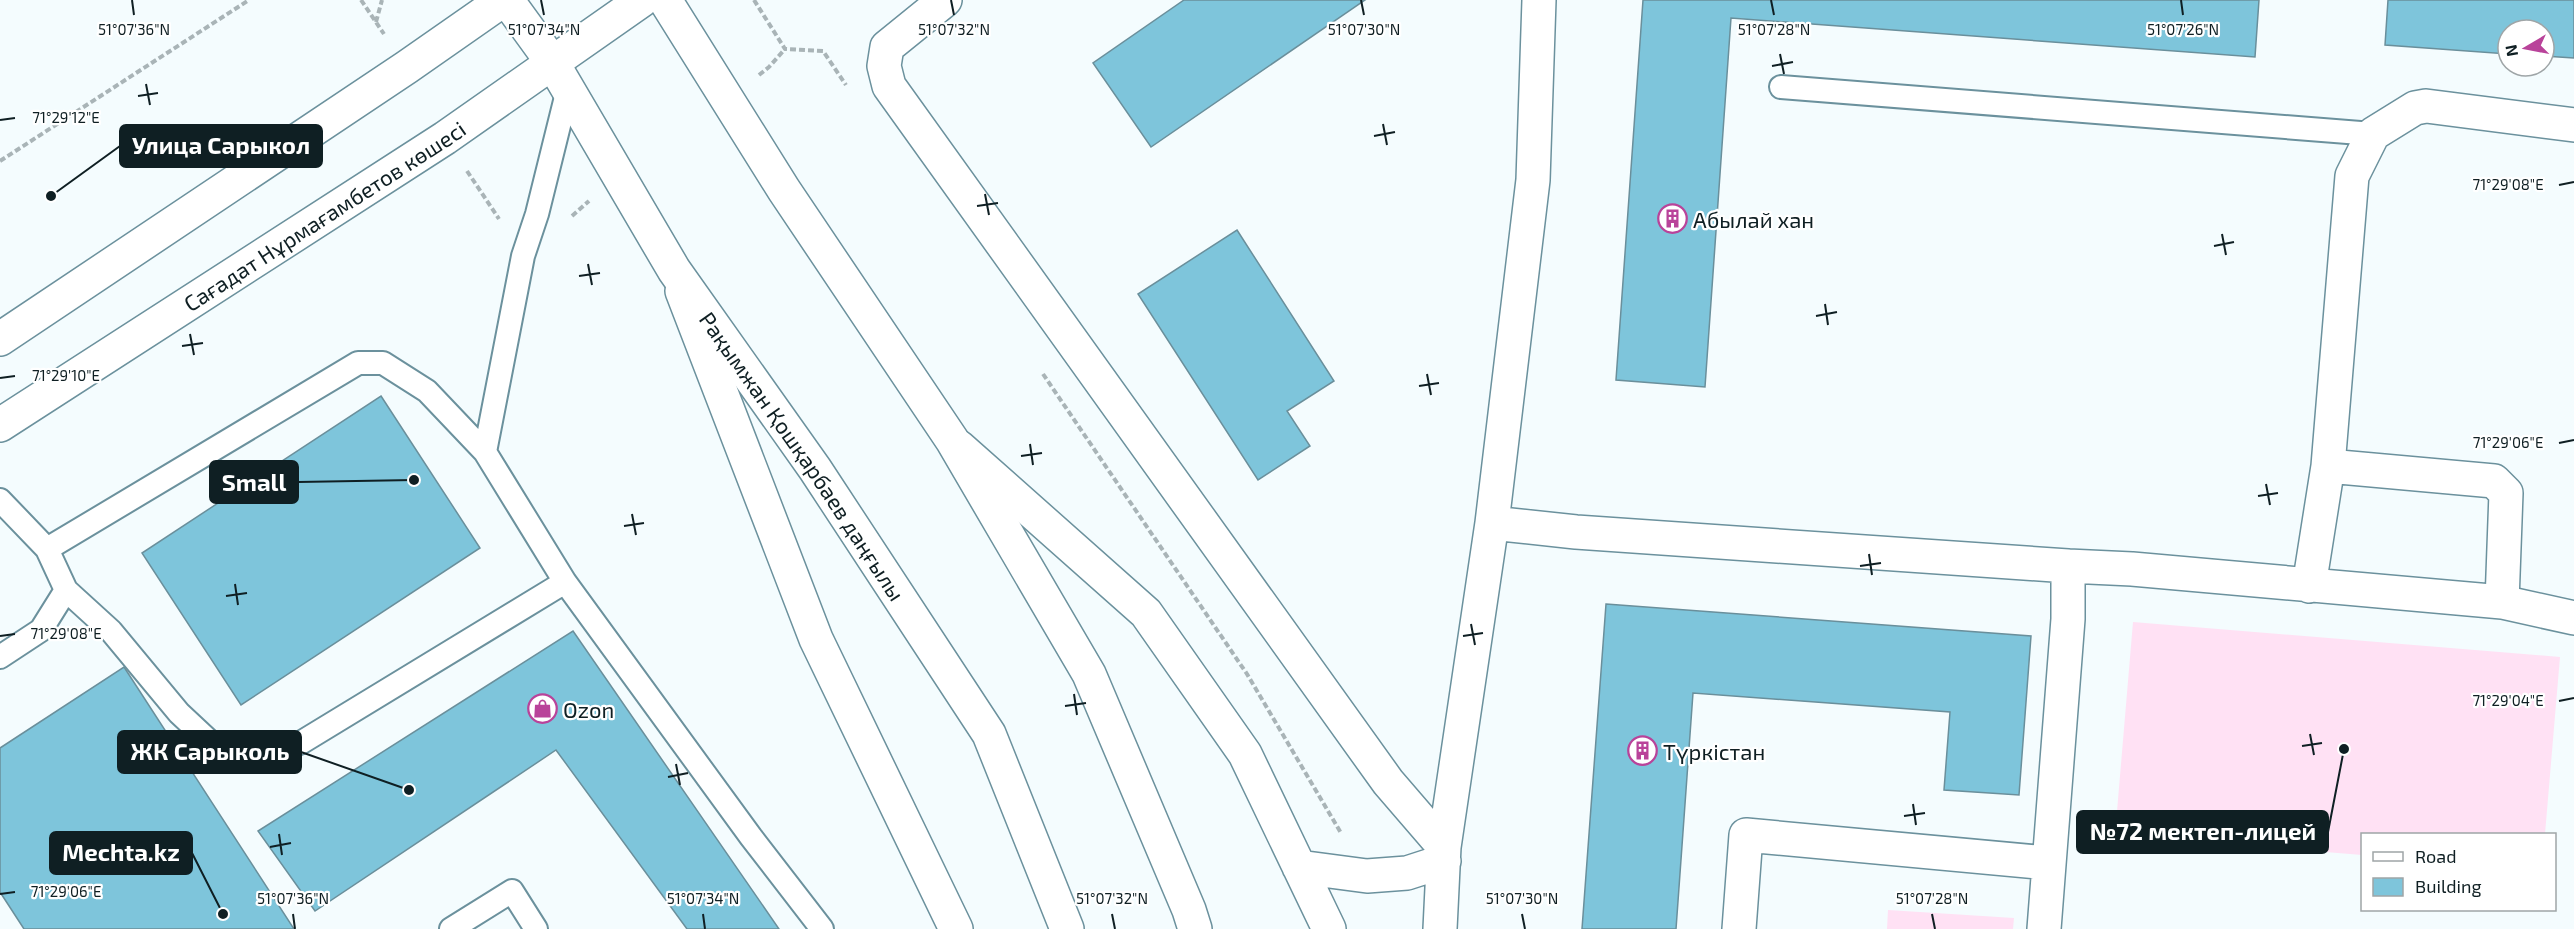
<svg xmlns="http://www.w3.org/2000/svg" width="2574" height="929" viewBox="0 0 2574 929" font-family="'Exo 2',sans-serif">
<rect width="100%" height="100%" fill="#f4fcfe"/>
<path fill="#ffe1f4" d="M2133 622 2560 657 2545 834H2362V855L2115 835Z
M1888 910 2014 918 2013 929H1887Z"/>
<path fill="#7ec5db" stroke="#6a8f9b" stroke-width="1.5" d="M1184 0H1365L1151 147 1093 63Z
M1643 0H2259L2255 57 1731 18 1705 387 1616 380Z
M2388 0H2574V58L2544 56V30H2508V54L2385 45Z
M1237 230 1334 381 1287 411 1310 446 1258 480 1138 294Z
M381 396 480 548 241 705 142 553Z
M1606 604 2031 636 2019 795 1944 790 1950 712 1693 693 1676 929H1582Z
M573 631 779 929H687L556 750 315 911 258 831Z
M124 667 294 929H24L0 892V748Z"/>
<g fill="none" stroke-linecap="round" stroke-linejoin="round">
<defs>
<path id="lane" d="M1781 87 2373 134
M485 452 523 256 537 214 568 89
M0 500 47 549 66 590 111 631 179 713 225 756 254 761 302 742 565 582
M47 549 358 363H383L427 391 485 452 565 582 751 837 822 929
M0 657 41 630 66 590
M451 929 512 891 536 929"/>
<path id="street" d="M945 0 887 47 884 66 889 86 1388 782 1444 847
M682 291 816 639 956 929
M959 447 1146 613 1245 754 1329 929
M2328 466 2494 481 2506 493 2502 602
M1492 523 1533 180 1539 0
M2068 566 2132 569 2502 602 2574 618
M2309 586 2328 466 2352 176 2373 134 2415 108 2426 106 2574 125
M1299 867 1367 876 1407 873 1444 861
M1440 929 1444 847 1492 523 1576 532 2068 566V619L2044 929
M1739 929 1746 835 2048 863"/>
<g id="secondary">
<path id="s1" d="M507 0 552 62 674 270 815 469 989 734 1067 929"/>
<path d="M665 0 784 190 952 440 1089 674 1189 910 1195 929"/>
<path d="M0 339 407 67 503 0"/>
<path id="s2" d="M0 425 445 138 642 0"/>
</g>
</defs>
<use href="#lane" stroke="#6b919d" stroke-width="26"/>
<use href="#street" stroke="#6b919d" stroke-width="36"/>
<use href="#secondary" stroke="#6b919d" stroke-width="36"/>
<path stroke="#a9b4b7" stroke-width="4" stroke-dasharray="6 3" stroke-linecap="butt" d="M361 0 384 34
M754 0 785 49 823 51 846 85
M376 22 382 0
M759 75 769 67 785 49
M0 161 249 0
M467 171 499 219
M572 216 589 201
M1043 374 1247 674 1341 833"/>
<use href="#lane" stroke="#fff" stroke-width="22"/>
<use href="#street" stroke="#fff" stroke-width="33"/>
<use href="#secondary" stroke="#fff" stroke-width="33"/>
</g>
<path fill="none" stroke="#0f1f23" stroke-width="2" d="M132 0 134 15M541 0 544 15M951 0 954 15M1361 0 1364 15M1771 0 1774 15M2181 0 2183 15M1780 54 1784 74M1772 66 1793 62M146 84 150 105M138 96 158 93M0 120 15 118M1383 124 1387 145M1374 136 1395 132M2559 185 2574 182M985 194 989 215M977 206 998 203M2222 234 2226 255M2214 246 2234 242M588 264 592 285M579 276 600 273M1825 304 1828 325M1816 316 1837 312M190 334 194 355M182 346 203 343M1427 374 1431 395M0 378 15 376M1419 386 1439 383M2559 443 2574 440M1030 444 1033 465M1021 456 1042 453M2266 484 2270 505M2258 496 2278 493M632 514 636 535M624 526 644 523M1869 554 1872 575M1860 566 1881 563M235 584 238 605M226 596 247 593M1471 624 1475 645M0 636 15 634M1463 636 1483 633M1074 694 1077 715M2559 701 2574 698M1065 706 1086 703M2310 734 2314 755M2302 746 2322 743M676 764 680 785M668 777 688 773M1913 804 1916 825M1904 816 1925 813M279 834 282 855M270 847 291 843M0 894 15 892M293 914 295 929M703 914 705 929M1112 914 1115 929M1522 914 1525 929M1932 914 1935 929"/>
<defs>
<symbol id="building-ring" viewBox="-11 -11 22 22"><circle r="9.5" fill="#fff" stroke="#b9439a" stroke-width="1.5"/><path d="M-4-6H4V6H1V3H-1V6H-4ZM-2.5-4.3h1.7v1.8h-1.7ZM.8-4.3h1.7v1.8H.8ZM-2.5-1h1.7V.8h-1.7ZM.8-1h1.7V.8H.8Z" fill="#b9439a"/></symbol>
<symbol id="shop-ring" viewBox="-11 -11 22 22"><circle r="9.5" fill="#fff" stroke="#b9439a" stroke-width="1.5"/><path d="M-5-2.5h2.3a2.7 3.5 0 0 1 5.4 0H5L5.5 6h-11ZM-1.5-2.5h3a1.5 2.3 0 0 0-3 0Z" fill="#b9439a"/></symbol>
</defs>
<g fill-rule="evenodd">
<use href="#building-ring" x="1656" y="202" width="33" height="33"/>
<use href="#shop-ring" x="526" y="692" width="33" height="33"/>
<use href="#building-ring" x="1626" y="734" width="33" height="33"/>
</g>
<g text-anchor="middle" dominant-baseline="central" stroke-width="4.5" stroke-linejoin="round" paint-order="stroke">
<g font-size="22" fill="#0f1f23" stroke="#fff">
<text stroke="none"><textPath href="#s2" startOffset="386">Сағадат Нұрмағамбетов көшесі</textPath></text>
<text stroke="none"><textPath href="#s1" startOffset="544">Рақымжан Қошқарбаев даңғылы</textPath></text>
</g>
<g font-size="22" fill="#0f1f23" stroke="#fff" text-anchor="start">
<text x="1693" y="219">Абылай хан</text>
<text x="563" y="709">Ozon</text>
<text x="1663" y="751">Түркістан</text>
</g>
</g>
<g font-size="15" text-anchor="middle" fill="#0f1f23" stroke="#fff" stroke-width="4.5" stroke-linejoin="round" paint-order="stroke">
<text x="134" y="35">51°07'36"N</text>
<text x="544" y="35">51°07'34"N</text>
<text x="954" y="35">51°07'32"N</text>
<text x="1364" y="35">51°07'30"N</text>
<text x="1774" y="35">51°07'28"N</text>
<text x="2183" y="35">51°07'26"N</text>
<text x="66" y="123">71°29'12"E</text>
<text x="2508" y="190">71°29'08"E</text>
<text x="66" y="381">71°29'10"E</text>
<text x="2508" y="448">71°29'06"E</text>
<text x="66" y="639">71°29'08"E</text>
<text x="2508" y="706">71°29'04"E</text>
<text x="66" y="897">71°29'06"E</text>
<text x="293" y="904">51°07'36"N</text>
<text x="703" y="904">51°07'34"N</text>
<text x="1112" y="904">51°07'32"N</text>
<text x="1522" y="904">51°07'30"N</text>
<text x="1932" y="904">51°07'28"N</text>
</g>
<path fill="none" stroke="#0f1f23" stroke-width="2" d="M51 196L120 146M414 480L298 482M409 790L301 752M2344 749L2328 832M223 914L192 853"/>
<g fill="#0f1f23" stroke="#fff" stroke-width="2">
<circle cx="51" cy="196" r="6"/>
<circle cx="414" cy="480" r="6"/>
<circle cx="409" cy="790" r="6"/>
<circle cx="2344" cy="749" r="6"/>
<circle cx="223" cy="914" r="6"/>
</g>
<g fill="#0f1f23" stroke="#0f1f23" stroke-width="2">
<rect x="120" y="125" width="202" height="42" rx="6"/>
<rect x="210" y="461" width="88" height="42" rx="6"/>
<rect x="118" y="731" width="183" height="42" rx="6"/>
<rect x="2077" y="811" width="251" height="42" rx="6"/>
<rect x="50" y="832" width="142" height="42" rx="6"/>
</g>
<g font-size="24" text-anchor="middle" font-weight="bold" fill="#fff">
<text x="221" y="154">Улица Сарыкол</text>
<text x="254" y="491">Small</text>
<text x="210" y="760">ЖК Сарыколь</text>
<text x="2203" y="840">№72 мектеп-лицей</text>
<text x="121" y="861">Mechta.kz</text>
</g>
<rect x="2361" y="833" width="195" height="78" fill="#ffffff" stroke="#9fa5a7" stroke-width="1.5"/>
<rect x="2373" y="852" width="30" height="9" fill="#ffffff" stroke="#9fa5a7" stroke-width="1.5"/>
<text x="2415" y="863" font-size="18" fill="#0f1f23">Road</text>
<rect x="2373" y="878" width="30" height="18" fill="#7ec5db" stroke="#9fa5a7" stroke-width="1.5"/>
<text x="2415" y="893" font-size="18" fill="#0f1f23">Building</text>
<g transform="translate(2526 48) rotate(260)"><circle r="28" fill="#ffffff" stroke="#9fa5a7" stroke-width="1.5"/>
<path d="M0-4.5L10 22L0 15L-10 22Z" fill="#b9439a"/>
<text y="-9" font-size="16" font-weight="bold" text-anchor="middle" fill="#0f1f23">N</text>
</g>
</svg>
